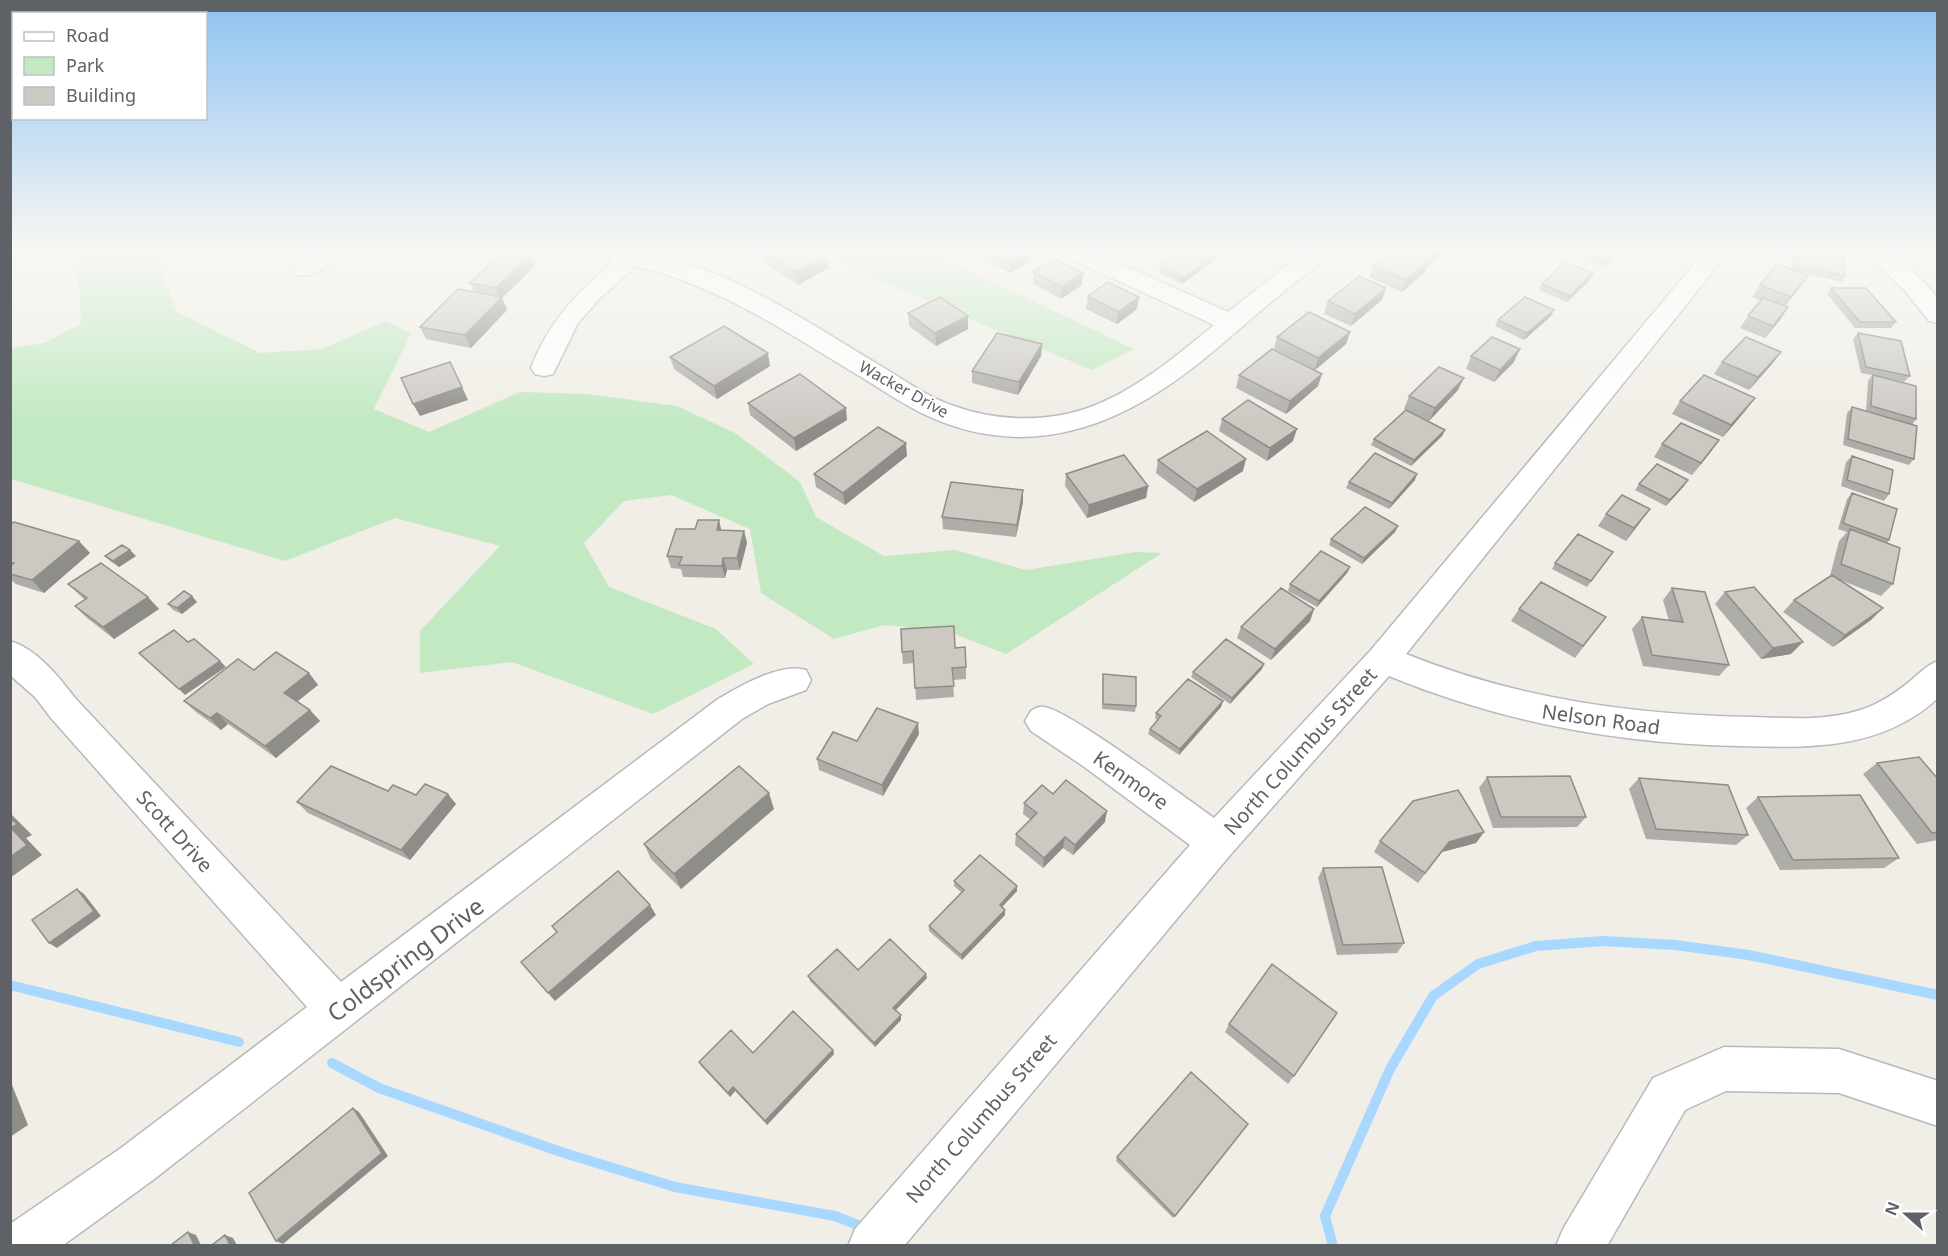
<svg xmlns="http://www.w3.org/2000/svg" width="1948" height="1256" viewBox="0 0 1948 1256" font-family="'Noto Sans',sans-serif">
<rect width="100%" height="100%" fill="#f0eee6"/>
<path fill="#c2e9c2" d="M87 249H161L156 255 177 312 260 353 322 349 386 321 411 333 374 409 429 432 520 392 588 394 677 406 735 433 800 482 816 517 884 556 955 550 1026 570 1135 552 1162 553 1006 654 947 631 884 625 834 639 761 593 750 529 671 495 624 501 584 543 609 587 716 629 754 664 653 714 512 662 420 673V631L500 546 395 518 285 561 11 479V348L44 343 81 324 78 269Z
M816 249H923L1134 349 1092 370 907 293Z"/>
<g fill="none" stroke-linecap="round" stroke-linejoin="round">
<path stroke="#a8d8ff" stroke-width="10" d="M10 985 239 1042
M332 1063 379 1088 561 1152 675 1187 835 1216 868 1229
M1333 1246 1325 1216 1390 1069 1433 996 1478 964 1536 946 1603 941 1675 945 1749 955 1938 995"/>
<defs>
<path id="minor" d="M316 249H342C332 263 315 279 297 275L294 270Z
M584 249C690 241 789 311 876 363 900 377 925 396 951 405 994 421 1042 423 1085 409 1133 393 1175 357 1214 325L1060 254 1056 249H1087L1228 312 1308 249H1334C1324 263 1306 274 1293 284 1267 305 1242 327 1216 349 1133 420 1038 465 930 417 903 405 877 386 851 371 783 329 715 285 636 266L599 299 578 323 553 374 544 376 535 374 531 368C548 322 578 292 614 261L588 254Z
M1707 249H1731L1406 654C1518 699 1634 715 1753 717 1787 718 1824 721 1857 711 1876 706 1894 694 1909 682 1919 674 1925 666 1938 661V698C1882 750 1810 748 1740 746 1619 744 1501 722 1389 676L1231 854 904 1246H848L855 1229 1190 845 1083 766 1031 731 1025 721 1031 711C1034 709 1040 706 1044 707 1066 708 1188 800 1214 818L1371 650Z
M1862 249H1887L1923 281 1938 299V323L1929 321 1905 291Z
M10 641C37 649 59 677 75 698L341 982 718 699C740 686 781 662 806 670L811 680 806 690 768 704 742 719 153 1180 62 1246H10V1224L121 1148 307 1007 51 718 35 697 10 675Z
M1724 1047 1839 1049 1938 1081V1126L1839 1093 1726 1091 1685 1110 1607 1246H1556L1563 1229 1653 1078Z"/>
</defs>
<use href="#minor" stroke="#b6b9bd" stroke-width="3"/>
<use href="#minor" fill="#fff" fill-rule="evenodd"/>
</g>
<path fill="#afada8" d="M963 249H982L973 254Z
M983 249H1031V260L1010 273 982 260Z
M1222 249H1237L1229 253Z
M1394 249H1448L1426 268 1424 273 1402 292 1369 277 1373 265Z
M1574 249H1621L1603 267 1572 254Z
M1796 249 1845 276 1841 282 1799 272V288L1785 306 1780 320 1765 338 1740 328 1748 316 1761 301 1752 297 1760 285 1792 270V255Z
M1930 249H1938V256Z
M761 250 829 268 798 285 763 262Z
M1217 258 1182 284 1159 273 1160 267Z
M535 266 502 298 507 310 471 348 426 339 420 327 474 292 470 283Z
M1033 272 1082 285 1061 299 1033 284Z
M1590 280 1567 302 1539 290 1542 284Z
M1831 288 1896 322 1891 328H1855L1827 294Z
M1088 296 1137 309 1117 324 1086 309Z
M1382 300 1351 326 1324 314 1328 301Z
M908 313 968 329 936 346 909 326Z
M1551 316 1524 340 1495 326 1498 320Z
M1350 332 1346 344 1315 370 1274 349 1277 337Z
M1858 333 1910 376 1904 382 1885 378 1916 419 1912 425 1914 459 1909 465 1843 445 1847 413 1852 407 1866 411 1868 381 1872 375 1861 373 1853 339Z
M1042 344 1041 356 1018 395 972 383V371Z
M1781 352 1772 364 1749 390 1714 374 1722 362Z
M1471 356 1514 362 1494 382 1466 369Z
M670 357 770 366 717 399 674 369Z
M1239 375 1318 386 1286 414 1236 388Z
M1458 390 1429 421 1404 409 1409 396Z
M1680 401 1746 410 1723 437 1672 414Z
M748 403 847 420 796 451 750 415Z
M1222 419 1293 441 1267 461 1219 431Z
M1445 430 1442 436 1411 466 1371 445 1374 439Z
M1719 440 1692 475 1654 457 1662 444Z
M907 456 845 505 816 487 814 474Z
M1852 456 1889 494 1884 501 1841 486 1846 462Z
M1158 460 1243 471 1194 502 1156 473Z
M1066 474 1148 486 1146 498 1087 518 1065 486Z
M1415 480 1389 509 1346 488 1349 482Z
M1639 484 1684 486 1666 506 1635 490Z
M1852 493 1889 540 1887 543 1893 584 1881 596 1840 580 1871 620 1833 647 1783 612 1794 600 1830 576 1839 541 1847 532 1838 529 1847 499Z
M1023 502 1016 537 943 529 942 517Z
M1606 514 1641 521 1626 541 1598 526Z
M10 524 90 553 44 593 16 584 10 579Z
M1398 526 1395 532 1362 564 1329 545 1331 539Z
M721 530 744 531 747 543 740 570H727L725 578 683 577 681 569 671 568 667 556Z
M1613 552 1587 587 1552 569 1555 563Z
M105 556H136L119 567 111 562Z
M1350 567 1347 573 1317 607 1288 591 1290 584Z
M68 584 159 609 114 639 87 618 75 606 85 600Z
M1672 588 1729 665 1719 676 1643 666 1632 629 1642 617 1669 621 1663 600Z
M1725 592 1791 654 1761 659 1715 604Z
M197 602 182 614 173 610 168 604Z
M1314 609 1310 621 1271 660 1237 638 1241 627Z
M1519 609 1606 617 1575 658 1511 621Z
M955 648 966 667V679L953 680 954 697 916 700 914 663 903 664 902 652Z
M1264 664 1262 669 1230 704 1191 677 1193 672Z
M254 670 309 673 318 685 298 701 320 721 276 758 228 724 221 730 196 712 184 701Z
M1103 674 1136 706 1135 712 1102 709Z
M1223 701 1221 707 1179 755 1148 734 1150 729 1157 720 1155 718 1156 713Z
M919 734 883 796 819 770 817 759 857 741Z
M1877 763 1938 779V840L1917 844 1863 774Z
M1487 777 1586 817 1577 827 1493 828 1479 788Z
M1639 778 1748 835 1736 845 1646 839 1629 789Z
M1053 794 1105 822 1073 855 1063 848 1043 868 1015 845 1016 834 1031 820 1023 814 1024 803Z
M416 795 456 804 410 860 308 813 297 802Z
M1758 797 1899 858 1884 868 1780 870 1746 808Z
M774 809 681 889 651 859 644 844Z
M1484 832 1476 843 1442 852 1418 883 1374 852 1380 841Z
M1323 868 1404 943 1397 953 1337 955 1318 878Z
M954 881 1017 886V891L1002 907 1005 915 962 960 929 931V926L962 893 954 886Z
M858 970 927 978 895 1010 901 1015V1020L875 1047 810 981 808 976Z
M1229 1024 1294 1076 1288 1084 1225 1032Z
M833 1050 834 1054 767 1125 735 1091 730 1097 701 1066 699 1062 753 1053Z
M1248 1124 1173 1218 1116 1161 1117 1157Z"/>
<path fill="#8f8d88" d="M973 249H982L973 254Z
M1030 249H1031V260L1010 273V261Z
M1230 249H1237L1229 253Z
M1439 249H1448L1426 268 1431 255Z
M1615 249H1621L1603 267 1609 254Z
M1219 252 1217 258 1182 284 1183 278Z
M530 254 535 266 502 298 507 310 471 348 465 335 500 299 496 288Z
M828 256 829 268 798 285 796 272Z
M1429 261 1424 273 1402 292 1406 280Z
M1083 273 1082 285 1061 299 1062 287Z
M1593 273 1590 280 1567 302 1570 296Z
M1808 276 1799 288 1783 309 1791 297Z
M1386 288 1382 300 1351 326 1355 314Z
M1139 297 1137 309 1117 324 1118 312Z
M1788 307 1780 320 1765 338 1773 326Z
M1554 310 1551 316 1524 340 1527 333Z
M968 316V329L936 346 935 333Z
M1350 332 1346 344 1315 370 1318 358Z
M1042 344 1041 356 1018 395 1019 382Z
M1520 349 1514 362 1494 382 1500 370Z
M1781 352 1772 364 1749 390 1758 377Z
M768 353 770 366 717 399 714 386Z
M1322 374 1318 386 1286 414 1290 401Z
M1464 378 1458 390 1429 421 1435 408Z
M462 387 468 400 420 416 413 404Z
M1755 398 1746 410 1723 437 1731 425Z
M846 408 847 420 796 451 794 438Z
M1297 429 1293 441 1267 461 1270 448Z
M1445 430 1442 436 1411 466 1414 460Z
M1719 440 1710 453 1692 475 1701 463Z
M906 443 907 456 845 505 843 493Z
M1246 459 1243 471 1194 502 1197 489Z
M1417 474 1415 480 1389 509 1392 503Z
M1688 480 1684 486 1666 506 1670 500Z
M1148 486 1146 498 1087 518 1089 505Z
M1023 490V502L1016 537 1017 525Z
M1650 509 1626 541 1634 528Z
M719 520 722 533 717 530Z
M1398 526 1395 532 1362 564 1364 558Z
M744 531 747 543 740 570 737 558Z
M79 541 90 553 44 593 32 580Z
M130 550 136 556 119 567 113 561Z
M723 558 727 570 725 578 722 566Z
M1350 567 1347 573 1317 607 1319 601Z
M192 596 197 602 182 614 177 608Z
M148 597 159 609 114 639 103 627Z
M1883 608 1871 620 1833 647 1845 635Z
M1314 609 1310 621 1271 660 1275 649Z
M1803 642 1791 654 1761 659 1773 648Z
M220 661 226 667 185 695 179 689Z
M1264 664 1262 669 1230 704 1232 698Z
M309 673 318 685 294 704 284 693Z
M1223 701 1221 707 1179 755 1180 749Z
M310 710 320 721 276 758 265 746Z
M217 713 228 724 221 730 210 718Z
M918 723 919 734 883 796 882 785Z
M769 793 774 809 681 889 674 874Z
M448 794 456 804 410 860 401 850Z
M1107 811 1105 822 1073 855 1075 845Z
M10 813 32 835 26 838 42 855 10 878Z
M1484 832 1476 843 1442 852 1418 883 1449 842Z
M1065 837 1063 848 1043 868 1044 858Z
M1017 886V891L999 910 1000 905Z
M77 889 84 894 101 916 57 948 49 943Z
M650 905 656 915 555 1001 548 993Z
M1005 910V915L962 960 961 955Z
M926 974 927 978 894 1012 893 1008Z
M901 1015V1020L875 1047 874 1043Z
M833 1050 834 1054 767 1125 765 1121Z
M10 1080 28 1125 10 1137Z
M733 1087 735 1091 730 1097 728 1093Z
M353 1108 359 1112 388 1156 283 1244 276 1241Z
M188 1232 196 1235 201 1245H194Z
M225 1235 233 1238 237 1245H230Z"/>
<path fill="#ccc9c3" stroke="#8f8d88" stroke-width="1.5" d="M505 249 530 254 496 288 470 283Z
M764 249H816L828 256 796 272 761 250Z
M985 249H1030L1010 261Z
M1186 249H1211L1219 252 1183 278 1160 267Z
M1394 249H1400L1429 261 1406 280 1373 265Z
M1414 249H1439L1431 255Z
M1594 249H1615L1609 254Z
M1796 249 1844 259 1845 276 1796 265Z
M1054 259 1083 273 1062 287 1033 272Z
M1565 262 1593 273 1570 296 1542 284Z
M1777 264 1808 276 1791 297 1760 285Z
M1359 276 1386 288 1355 314 1328 301Z
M1108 282 1139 297 1118 312 1088 296Z
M1831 288H1866L1896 322H1860Z
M458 289 502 297 465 335 420 327Z
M940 297 968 316 935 333 908 313Z
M1525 297 1554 310 1527 333 1498 320Z
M1763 298 1788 307 1773 326 1748 316Z
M1309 312 1350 332 1318 358 1277 337Z
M724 326 768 353 714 386 670 357Z
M997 333 1042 344 1019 382 972 371Z
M1858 333 1901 341 1910 376 1866 367Z
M1492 337 1520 349 1500 370 1471 356Z
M1746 337 1781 352 1758 377 1722 362Z
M1272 349 1322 374 1290 401 1239 375Z
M450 362 462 387 413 404 401 378Z
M1439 367 1464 378 1435 408 1409 396Z
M800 374 846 408 794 438 748 403Z
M1704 375 1755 398 1731 425 1680 401Z
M1873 375 1916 386V419L1871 406Z
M1248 400 1297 429 1270 448 1222 419Z
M1852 407 1917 426 1914 459 1848 439Z
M1406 410 1445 430 1414 460 1374 439Z
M1681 423 1719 440 1701 463 1662 444Z
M878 427 906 443 843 493 814 474Z
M1207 431 1246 459 1197 489 1158 460Z
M1375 453 1417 474 1392 503 1349 482Z
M1124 455 1148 486 1089 505 1066 474Z
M1852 456 1893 470 1889 494 1847 480Z
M1657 464 1688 480 1670 500 1639 484Z
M951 482 1023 490 1017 525 942 517Z
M1852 493 1897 509 1889 540 1843 523Z
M1622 495 1650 509 1634 528 1606 514Z
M1365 507 1398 526 1364 558 1331 539Z
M698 520H719L717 530 744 531 737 558H723L722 566 679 565 682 557 667 556 676 529H695Z
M14 522 79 541 32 580 10 574V566L14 563 10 562V524Z
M1850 529 1900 548 1893 584 1841 564Z
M1578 534 1613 552 1591 581 1555 563Z
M122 545 130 550 113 561 105 556Z
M1321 551 1350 567 1319 601 1290 584Z
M101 563 148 597 103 627 75 606 87 598 68 584Z
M1832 575 1883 608 1845 635 1794 600Z
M1541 582 1606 617 1583 646 1519 609Z
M1754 587 1803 642 1773 648 1725 592Z
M1281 588 1314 609 1275 649 1241 627Z
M1672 588 1705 592 1729 665 1652 655 1642 617 1683 622Z
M184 591 192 596 177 608 168 604Z
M954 626 955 648 965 647 966 667 952 668 954 686 915 688 913 651 902 652 901 629Z
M174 630 188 642 194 639 220 661 179 689 139 653Z
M1226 639 1264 664 1232 698 1193 672Z
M276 652 309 673 284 693 310 710 265 746 217 713 210 718 184 701 238 659 254 670Z
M1103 674 1136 677V706L1103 704Z
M1188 679 1223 701 1180 749 1150 729 1161 716 1156 713Z
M877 708 918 723 882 785 817 759 833 732 857 741Z
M1919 757 1938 779V832L1932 833 1877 763Z
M331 766 388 791 393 785 416 795 425 784 448 794 401 850 297 802Z
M739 766 769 793 674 874 644 844Z
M1570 776 1586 817H1501L1487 777Z
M1639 778 1728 785 1748 835 1656 829Z
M1066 780 1107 811 1075 845 1065 837 1044 858 1016 834 1037 813 1024 803 1042 785 1053 794Z
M1458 790 1484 832 1449 842 1425 873 1380 841 1413 801Z
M1860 795 1899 858 1793 860 1758 797Z
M10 818 17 824 11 828 27 845 10 857Z
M980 855 1017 886 1000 905 1005 910 961 955 929 926 964 890 954 881Z
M1382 867 1404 943 1343 945 1323 868Z
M618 871 650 905 548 993 521 962 557 932 552 926Z
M77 889 94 911 49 943 32 920Z
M890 939 926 974 893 1008 901 1015 874 1043 808 976 837 949 858 970Z
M1272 964 1337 1013 1294 1076 1229 1024Z
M793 1011 833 1050 765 1121 733 1087 728 1093 699 1062 731 1030 753 1053Z
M1191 1072 1248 1124 1175 1216 1117 1157Z
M353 1108 382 1153 276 1241 249 1193Z
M188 1232 194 1245H171Z
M225 1235 230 1245H212Z"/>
<linearGradient id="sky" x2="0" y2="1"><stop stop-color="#8ec2f1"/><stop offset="0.59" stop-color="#f8f7f4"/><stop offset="1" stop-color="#f8f7f4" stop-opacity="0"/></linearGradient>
<rect width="1948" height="425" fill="url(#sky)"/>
<g text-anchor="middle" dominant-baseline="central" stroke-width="4.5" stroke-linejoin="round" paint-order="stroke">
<g font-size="16" fill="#5e6267" stroke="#fff">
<text transform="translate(904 389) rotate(29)">Wacker Drive</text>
</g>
<g font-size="20" fill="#5e6267" stroke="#fff">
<text transform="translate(1601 719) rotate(8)">Nelson Road</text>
<text transform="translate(1300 751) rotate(-48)">North Columbus Street</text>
<text transform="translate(1131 780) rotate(35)">Kenmore</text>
<text transform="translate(175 831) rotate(48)">Scott Drive</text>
<text transform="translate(981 1118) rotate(-49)">North Columbus Street</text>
</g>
<g font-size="24" fill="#5e6267" stroke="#fff">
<text transform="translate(405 959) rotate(-37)">Coldspring Drive</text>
</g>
</g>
<rect width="1948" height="1256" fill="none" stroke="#5e6267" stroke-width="24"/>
<rect x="12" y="12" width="195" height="108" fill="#ffffff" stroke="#bfc0c2" stroke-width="1.5"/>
<rect x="24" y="32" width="30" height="9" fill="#ffffff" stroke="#bfc0c2" stroke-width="1.5"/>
<text x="66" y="42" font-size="18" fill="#5e6267">Road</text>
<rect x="24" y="57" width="30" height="18" fill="#c2e9c2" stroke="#bfc0c2" stroke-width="1.5"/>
<text x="66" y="72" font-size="18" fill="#5e6267">Park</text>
<rect x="24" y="87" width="30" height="18" fill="#ccc9c3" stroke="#bfc0c2" stroke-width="1.5"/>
<text x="66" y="102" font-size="18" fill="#5e6267">Building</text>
<g transform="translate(1906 1214) rotate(291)" stroke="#ffffff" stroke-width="4.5" paint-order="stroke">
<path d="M0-4.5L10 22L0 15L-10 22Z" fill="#5e6267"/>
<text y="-9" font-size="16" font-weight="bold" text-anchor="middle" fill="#5e6267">N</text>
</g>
</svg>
